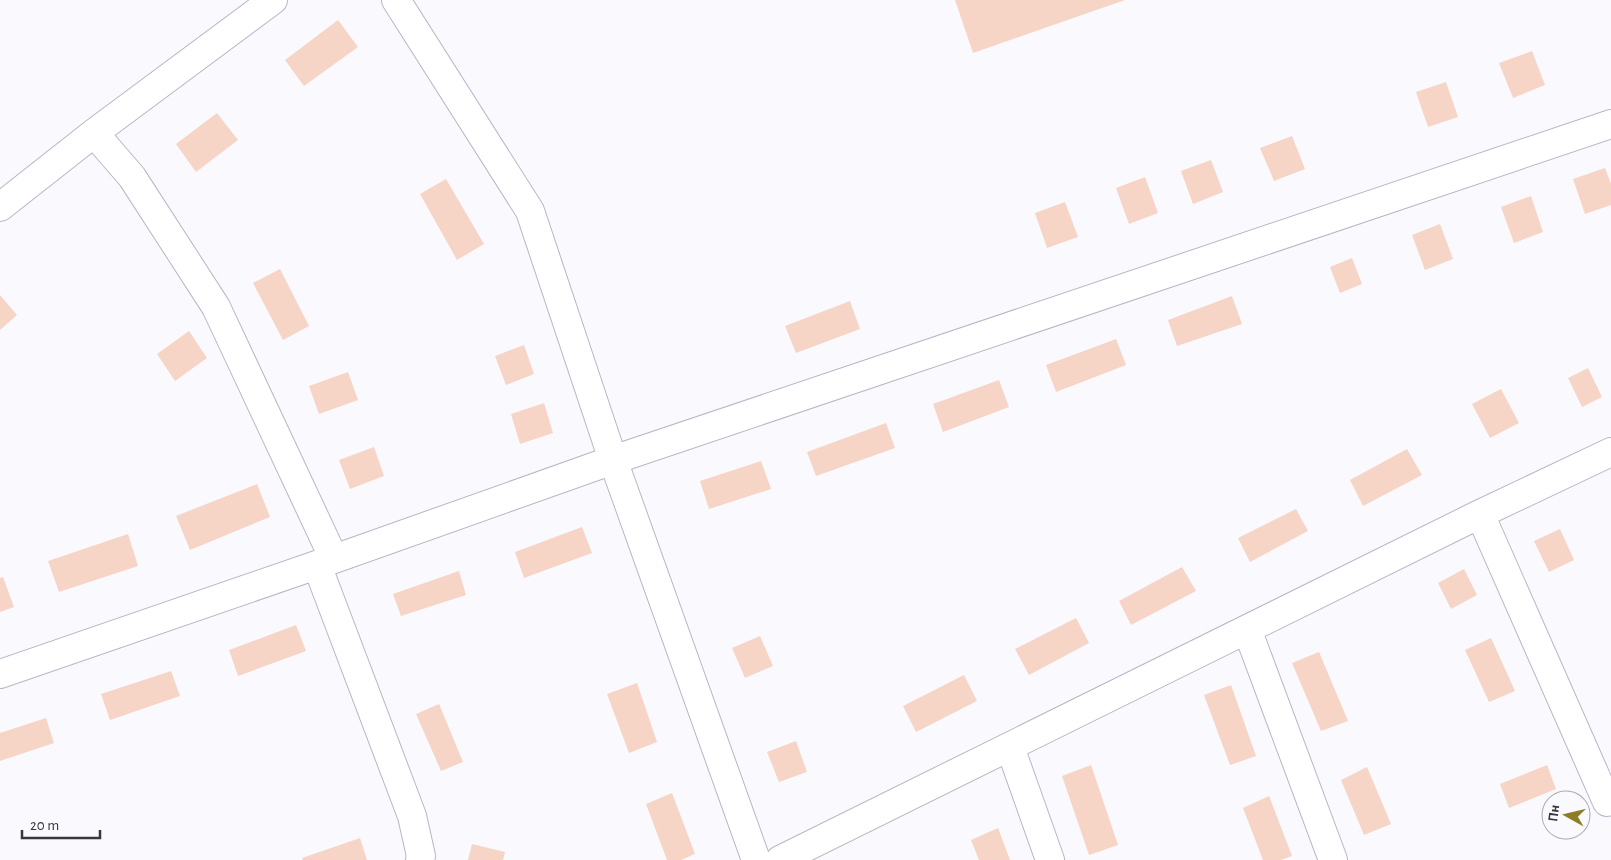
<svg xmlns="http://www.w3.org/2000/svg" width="1611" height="860" viewBox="0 0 1611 860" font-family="'Alegreya Sans',sans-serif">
<rect width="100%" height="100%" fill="#faf9fd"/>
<path fill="#f6d5c7" d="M955 0H1125L973 53Z
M338 20 358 47 304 86 285 60Z
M1532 51 1545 85 1513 98 1499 63Z
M1446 82 1458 117 1428 127 1416 92Z
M217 113 238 140 196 172 176 144Z
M1292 136 1305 169 1274 181 1260 148Z
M1211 160 1223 192 1193 204 1181 171Z
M1605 168 1611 184V205L1585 214 1573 179Z
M1145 177 1158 213 1129 224 1116 188Z
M446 179 484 244 457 260 420 194Z
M1531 196 1543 232 1514 243 1501 207Z
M1065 202 1078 237 1047 248 1035 213Z
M1440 224 1453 259 1425 270 1412 235Z
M1352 258 1362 284 1340 293 1330 267Z
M280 269 309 326 283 340 253 283Z
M0 295 17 315 0 330Z
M1232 296 1242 324 1177 346 1168 320Z
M850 301 860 329 796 353 785 326Z
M189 331 207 358 175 381 157 354Z
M1116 339 1126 365 1056 392 1046 365Z
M524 345 534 374 506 385 495 356Z
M1588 368 1602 397 1582 407 1568 378Z
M348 372 358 400 319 414 309 386Z
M999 380 1009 407 943 432 933 404Z
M1501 389 1519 423 1490 438 1472 404Z
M544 403 553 433 520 444 511 414Z
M886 423 895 448 816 476 807 452Z
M374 447 384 476 350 489 339 460Z
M1407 449 1422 475 1363 506 1350 480Z
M761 461 771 489 709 509 700 481Z
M257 484 270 517 190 550 176 516Z
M1296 509 1308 531 1250 562 1238 538Z
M582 527 592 553 524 578 515 552Z
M1560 529 1574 560 1549 572 1534 541Z
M128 534 138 566 59 592 48 561Z
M1182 567 1196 591 1131 625 1119 601Z
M1464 569 1477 595 1451 609 1438 583Z
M459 571 466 595 401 616 393 594Z
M3 577 14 607 0 612V578Z
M1076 618 1089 643 1029 675 1015 649Z
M296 625 306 651 238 676 229 650Z
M760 636 773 666 745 678 732 648Z
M1491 638 1515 691 1489 702 1465 650Z
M1319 652 1348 721 1321 731 1292 663Z
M171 671 180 696 110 720 101 694Z
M964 675 977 701 916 732 903 706Z
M637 683 657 742 629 753 607 694Z
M1231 685 1256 756 1230 765 1204 695Z
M439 704 463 762 441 771 416 714Z
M46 718 54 743 0 761V733Z
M796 741 807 772 779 782 767 752Z
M1091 765 1118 845 1089 855 1062 776Z
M1547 765 1556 789 1509 808 1500 784Z
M1367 767 1391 824 1364 835 1341 780Z
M672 793 695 854 681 860H667L646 804Z
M1269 796 1292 856 1281 860H1263L1243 808Z
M998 828 1010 860H979L971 840Z
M360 838 367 860H303L302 858Z
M472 844 505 852 503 860H468Z"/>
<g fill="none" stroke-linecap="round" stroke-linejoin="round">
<defs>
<path id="street" d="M396 0 530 211 613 460 756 860
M94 133 132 177 216 307 334 559
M0 207 94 133 273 0
M1480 514 1607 802 1611 801
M317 565 412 816 421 856 420 860
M1247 629 1333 860
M0 674 334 559 613 460 1611 124
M1010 747 1050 860
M780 860 1480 514 1611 452"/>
</defs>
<use href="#street" stroke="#b9b5c9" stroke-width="30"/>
<use href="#street" stroke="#fff" stroke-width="28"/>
</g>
<g transform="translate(1566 815) rotate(278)"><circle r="24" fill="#faf9fd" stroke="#acabb1"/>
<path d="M0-4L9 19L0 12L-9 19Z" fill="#8d7e24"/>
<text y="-8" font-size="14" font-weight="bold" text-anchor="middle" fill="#38363e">Пн</text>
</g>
<path d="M22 830v8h78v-8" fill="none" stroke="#38363e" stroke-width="2.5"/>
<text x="30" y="830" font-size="15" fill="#38363e" stroke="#faf9fd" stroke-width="4" paint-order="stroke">20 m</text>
</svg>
